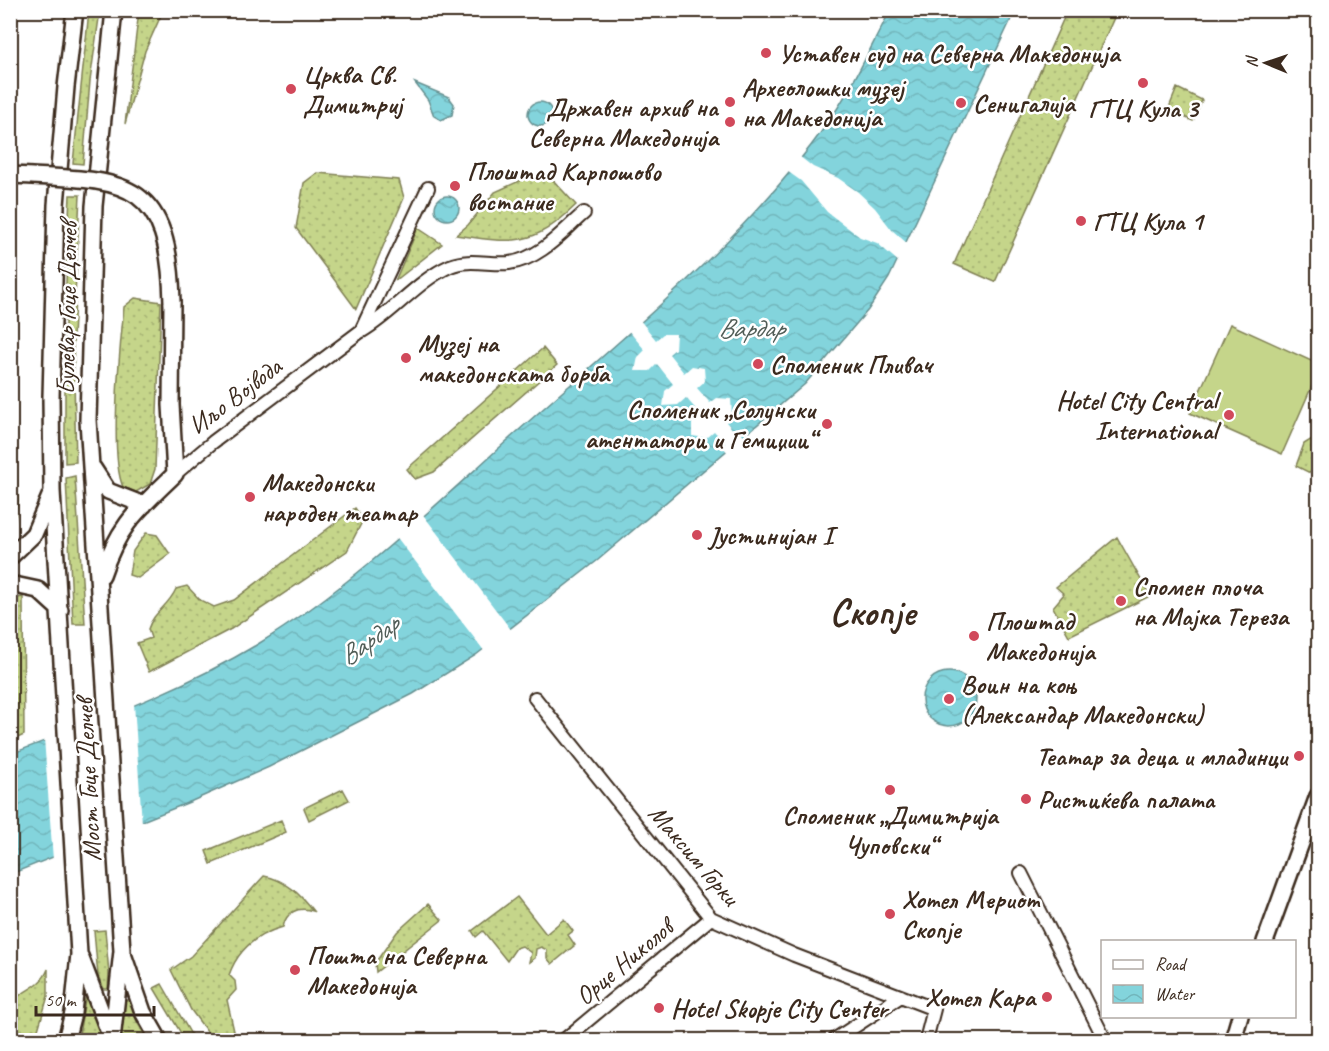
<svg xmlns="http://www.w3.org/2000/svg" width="1329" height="1051" viewBox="0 0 1329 1051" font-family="Caveat,sans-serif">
<defs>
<pattern id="grass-dots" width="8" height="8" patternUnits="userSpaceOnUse" patternTransform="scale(1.5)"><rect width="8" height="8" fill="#c5d58a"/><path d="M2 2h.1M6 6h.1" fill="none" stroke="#aab777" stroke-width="1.8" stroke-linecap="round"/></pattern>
<pattern id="water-waves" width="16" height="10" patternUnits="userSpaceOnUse" patternTransform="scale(1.5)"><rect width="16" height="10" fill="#83d4dc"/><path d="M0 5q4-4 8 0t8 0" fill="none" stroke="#72b6bc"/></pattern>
</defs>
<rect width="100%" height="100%" fill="#fff"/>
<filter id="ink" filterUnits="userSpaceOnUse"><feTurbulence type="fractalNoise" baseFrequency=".0167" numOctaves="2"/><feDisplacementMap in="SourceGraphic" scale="12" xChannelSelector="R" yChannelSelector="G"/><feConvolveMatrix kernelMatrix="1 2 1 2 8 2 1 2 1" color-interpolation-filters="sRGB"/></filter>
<g filter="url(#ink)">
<path fill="url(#grass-dots)" stroke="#808054" stroke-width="1.5" d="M89 11H100L90 81 83 164 73 163Z
M139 11H163L145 51 125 124Z
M1067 11H1117L995 282 954 264Z
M1177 88 1202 100 1193 121 1168 110Z
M317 173 399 180 404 198 356 309 296 228 304 183Z
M526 178 552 179 576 205C532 248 512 243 456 235L468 225 495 192Z
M70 195H80L73 338 76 462 65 463V304Z
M418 228 442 244 395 281Z
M10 246 13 258 12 373 18 501 11 540Z
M135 298 161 302 155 469 150 484 136 492 123 487C109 455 120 346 124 307Z
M543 348 557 365 434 472 415 479 407 469Z
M1312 439 1318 442V477L1296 466 1304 444Z
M75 476 85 624H73L66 478Z
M355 508 363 520 347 551 231 629 149 672 137 643 151 638 148 629C154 611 168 607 176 589L187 586 200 600 214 607 234 600Z
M146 533 157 535 170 554 138 578 129 575 133 551Z
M1117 537 1150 596 1069 636 1053 607 1064 594 1056 587Z
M23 597 24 735 11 741V599Z
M343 789 349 800 309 820 304 808Z
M281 820 286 832 211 864 206 851Z
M264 876C286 880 300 894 313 911 298 906 286 912 283 927 257 934 238 949 229 975L235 981 236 990 227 1000 236 1040H213L191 1010 171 970 191 956Z
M517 897 546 934 564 919 573 931 568 935 575 945 552 964 547 958V950L541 947 536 949 535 958 529 962 531 953 522 946 516 948 507 961 483 931 476 937 472 931Z
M428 904 442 920 376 972 375 963 397 932Z
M105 930 109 973 108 989H104L98 976 94 931Z
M48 969V996L35 1040H11V1003C23 989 41 988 48 969Z
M162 984 193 1038 185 1040 154 988Z
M86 994 103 1033 100 1040H78Z
M130 1000 137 1022 148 1040H123L120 1035 122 1002Z"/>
<path fill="#c5d58a" stroke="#808054" stroke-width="1.5" d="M1230 324 1318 364V372L1282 454 1190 413Z"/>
<path fill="url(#water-waves)" stroke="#669090" stroke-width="1.5" d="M890 11H1015L889 278 868 310 805 384 598 560 476 655 413 694 269 767 192 801 11 874V754C95 721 180 691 258 644 350 588 430 510 509 439 620 339 740 246 827 124 852 89 870 48 890 11Z
M415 83 449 97 454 104 452 115 441 120 434 116 428 100Z
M528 114a12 12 0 1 1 24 0a12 12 0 1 1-24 0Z
M435 208a12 12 0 1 1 24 0a12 12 0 1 1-24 0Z
M922 699a27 27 0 1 1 54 0a27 27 0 1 1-54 0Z"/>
<path fill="#fff" d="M799 156 813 167 838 178 858 192 875 208 892 230 909 245 900 263 877 243 860 237 827 212 801 181 787 171Z
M639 319 656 340 663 334H676L675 349 669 354 684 373 692 366 704 368 705 381 697 388 710 403 717 398 731 399 732 416 726 422 737 434 741 432 747 439 729 454 722 446 725 443 714 431 706 438 692 436V421L700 414 686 398 678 405 663 406 665 391 673 384 657 364 650 371H635L638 357 645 350 627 329Z
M421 512 512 631 485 652 395 535Z
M134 703 142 824 53 860 44 738Z"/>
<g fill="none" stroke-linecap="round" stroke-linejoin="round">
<defs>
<path id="minor" d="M362 331C393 313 417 281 450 266 468 258 490 265 509 263 540 259 562 232 584 213
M175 474 213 442 361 331 428 188
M535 698 711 918 794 955 934 1009 926 1040
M1021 873 1105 1040
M564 1040 711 918
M834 1040 901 996"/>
<path id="tertiary" d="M93 468 108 491 144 505
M10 557 34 534 51 494
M102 575C119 524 138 510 175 474L171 405 172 302
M10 584 38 590 60 610
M1265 942 1318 796
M80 956 110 1035
M124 957 143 1012 159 1040
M66 1040 73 1013 79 954 52 491 51 397 56 205 66 87 75 10
M112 1040 122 951 88 420 94 206 114 10
M1233 1040 1240 1016"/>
</defs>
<use href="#minor" stroke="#3b2a1e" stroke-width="16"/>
<use href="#tertiary" stroke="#3b2a1e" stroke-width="20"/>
<use href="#minor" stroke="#fff" stroke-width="12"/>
<use href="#tertiary" stroke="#fff" stroke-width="15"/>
<defs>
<path id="tertiary-bridge" d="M11 175C120 181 169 172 172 302"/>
</defs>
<use href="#tertiary-bridge" stroke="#3b2a1e" stroke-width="20" stroke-linecap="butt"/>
<use href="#tertiary-bridge" stroke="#fff" stroke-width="15"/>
</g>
</g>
<g fill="#d1495b" stroke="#fff" stroke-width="2">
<circle cx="766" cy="53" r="6"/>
<circle cx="1143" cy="83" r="6"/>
<circle cx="291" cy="89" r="6"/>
<circle cx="730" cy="102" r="6"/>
<circle cx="961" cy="103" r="6"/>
<circle cx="730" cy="122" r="6"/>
<circle cx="455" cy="186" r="6"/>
<circle cx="1081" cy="221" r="6"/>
<circle cx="406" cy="358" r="6"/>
<circle cx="758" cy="364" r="6"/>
<circle cx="1229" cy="415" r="6"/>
<circle cx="827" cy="424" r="6"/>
<circle cx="250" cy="497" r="6"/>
<circle cx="697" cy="535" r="6"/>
<circle cx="1121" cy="601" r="6"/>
<circle cx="974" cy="636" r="6"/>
<circle cx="949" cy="699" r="6"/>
<circle cx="1299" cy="756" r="6"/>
<circle cx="890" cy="790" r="6"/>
<circle cx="1026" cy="799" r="6"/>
<circle cx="890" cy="914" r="6"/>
<circle cx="295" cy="970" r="6"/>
<circle cx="1047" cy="997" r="6"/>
<circle cx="659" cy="1008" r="6"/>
</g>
<g text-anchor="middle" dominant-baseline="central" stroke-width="5" stroke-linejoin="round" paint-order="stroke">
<g font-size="26" font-weight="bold" fill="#3b2a1e" stroke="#fff" text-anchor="start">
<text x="778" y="53">Уставен суд на Северна Македонија</text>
<text x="303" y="74">Црква Св.<tspan x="303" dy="30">Димитриј</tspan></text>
<text x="742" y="87">Археолошки музеј<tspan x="742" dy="30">на Македонија</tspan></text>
<text x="973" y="103">Сенигалија</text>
<text x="718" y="107" text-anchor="end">Државен архив на<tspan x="718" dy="30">Северна Македонија</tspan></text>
<text x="1143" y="108" text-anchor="middle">ГТЦ Кула 3</text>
<text x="467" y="171">Плоштад Карпошово<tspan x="467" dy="30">востание</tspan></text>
<text x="1093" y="221">ГТЦ Кула 1</text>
<text x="418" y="343">Музеј на<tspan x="418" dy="30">македонската борба</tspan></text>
<text x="770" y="364">Споменик Пливач</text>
<text x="1217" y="400" text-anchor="end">Hotel City Central<tspan x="1217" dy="30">International</tspan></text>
<text x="815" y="409" text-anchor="end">Споменик „Солунски<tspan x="815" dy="30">атентатори и Гемиџии“</tspan></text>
<text x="262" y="482">Македонски<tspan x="262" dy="30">народен театар</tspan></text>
<text x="709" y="535">Јустинијан I</text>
<text x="1133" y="586">Спомен плоча<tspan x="1133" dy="30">на Мајка Тереза</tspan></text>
<text x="986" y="621">Плоштад<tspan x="986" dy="30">Македонија</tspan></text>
<text x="961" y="684">Воин на коњ<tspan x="961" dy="30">(Александар Македонски)</tspan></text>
<text x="1287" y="756" text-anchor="end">Театар за деца и младинци</text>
<text x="1038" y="799">Ристиќева палата</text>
<text x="890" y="815" text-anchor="middle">Споменик „Димитрија<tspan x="890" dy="30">Чуповски“</tspan></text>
<text x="902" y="899">Хотел Мериот<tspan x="902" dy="30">Скопје</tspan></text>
<text x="307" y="955">Пошта на Северна<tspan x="307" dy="30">Македонија</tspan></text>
<text x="1035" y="997" text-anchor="end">Хотел Кара</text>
<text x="671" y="1008">Hotel Skopje City Center</text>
</g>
<g font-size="26" fill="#3b2a1e" stroke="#fff">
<text transform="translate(67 308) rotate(-89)">Булевар Гоце Делчев</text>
<text transform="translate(235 396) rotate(-37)">Иљо Војвода</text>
<text transform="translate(88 780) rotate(-93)">Мост Гоце Делчев</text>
<text transform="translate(694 855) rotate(49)">Максим Горки</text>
<text transform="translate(624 962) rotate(-40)">Орце Николов</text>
</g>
<g font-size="27" font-style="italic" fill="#515d57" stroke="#fff">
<text x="751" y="328">Вардар</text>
<text transform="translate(369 640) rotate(-35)">Вардар</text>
</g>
<g font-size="38" font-weight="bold" fill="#3b2a1e" stroke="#fff">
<text x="872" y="612">Скопје</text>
</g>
</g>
<rect width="1329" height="1051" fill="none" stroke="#fff" stroke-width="36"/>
<rect x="18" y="18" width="1293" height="1015" fill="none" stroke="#3b2a1e" stroke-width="2" filter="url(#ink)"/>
<rect x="1101" y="940" width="195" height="78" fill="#ffffff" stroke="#b1aaa5" stroke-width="1.5"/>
<rect x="1113" y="960" width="30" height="9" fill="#ffffff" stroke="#b1aaa5" stroke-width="1.5"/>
<text x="1155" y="970" font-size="18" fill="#3b2a1e">Road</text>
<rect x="1113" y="985" width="30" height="18" fill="url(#water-waves)" stroke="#b1aaa5" stroke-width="1.5"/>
<text x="1155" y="1000" font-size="18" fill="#3b2a1e">Water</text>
<g transform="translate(1266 63) rotate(272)" stroke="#ffffff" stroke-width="4.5" paint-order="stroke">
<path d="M0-4.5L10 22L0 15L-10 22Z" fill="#3b2a1e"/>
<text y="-9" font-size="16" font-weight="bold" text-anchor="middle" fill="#3b2a1e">N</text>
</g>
<path d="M36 1006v9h118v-9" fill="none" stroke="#3b2a1e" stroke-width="3"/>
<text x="45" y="1006" font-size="18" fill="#3b2a1e" stroke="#ffffff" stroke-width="4.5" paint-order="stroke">50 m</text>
</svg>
